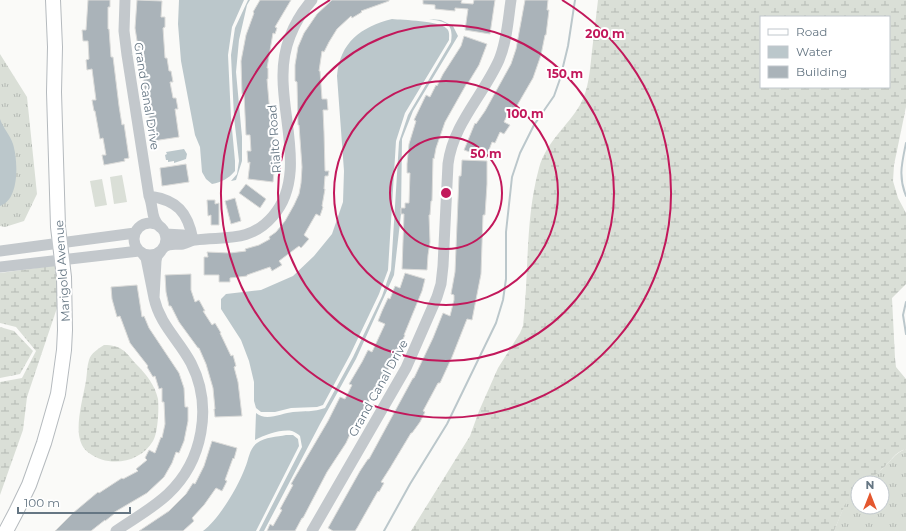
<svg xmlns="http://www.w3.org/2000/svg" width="906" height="531" viewBox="0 0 906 531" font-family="Montserrat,sans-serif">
<defs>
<pattern id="grass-tufts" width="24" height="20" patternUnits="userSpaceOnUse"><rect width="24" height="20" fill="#dadfd7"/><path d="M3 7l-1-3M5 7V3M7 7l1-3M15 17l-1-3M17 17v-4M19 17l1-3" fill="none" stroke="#b4b9b4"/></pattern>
<pattern id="wetland-marsh" width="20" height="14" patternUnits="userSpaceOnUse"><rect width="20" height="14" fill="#dadfd7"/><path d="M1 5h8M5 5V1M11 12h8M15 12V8" fill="none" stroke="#b4b9b4"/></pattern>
</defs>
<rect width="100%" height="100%" fill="#fafaf8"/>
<path fill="url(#grass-tufts)" d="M0 54 27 97 37 194 24 221 5 227 0 226Z
M906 449V531H834L847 499 858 486V507H882V483H862C868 479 875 475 881 470 890 463 894 453 906 449Z"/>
<path fill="url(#wetland-marsh)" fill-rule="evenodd" d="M598 0H906V107L894 165 893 181 898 198 906 213V284L892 298 895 358 896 367 906 379V449C894 452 891 462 882 469 878 474 872 477 867 480 863 482 862 483 858 483V486L847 500 834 531H411L470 436 479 411 498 368 520 333 523 326C529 274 525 219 539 168 546 142 567 127 580 105 589 89 590 69 592 51 594 34 596 17 598 0ZM761 17H889V87H761Z
M58 265 59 302 27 397 23 430 0 495V382L22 378 36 351 16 327 0 323V273Z
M0 327 14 331 33 351 20 374 0 378Z
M104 345C121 345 125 351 136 364 146 374 155 385 158 399 159 409 158 433 153 441 140 463 109 468 89 453 83 449 80 442 79 435 77 419 83 397 86 381 87 374 87 366 89 360 91 353 98 349 104 345Z"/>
<path fill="#dadfd7" d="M122 175 127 202 114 204 110 177Z
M102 179 107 205 95 207 90 181Z"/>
<path fill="#bbc7cb" d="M179 0H244L232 27 228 55 231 118 235 161V171C228 179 222 182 212 184L206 179 202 172 200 147 195 135 181 61 178 24Z
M248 0H250L247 5 239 40 236 72 242 137V161L236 180 231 181 237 174 239 161 234 117 231 55 235 28Z
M392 19C403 20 439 21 446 28 450 31 449 35 449 40L405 113 396 141 388 270 379 294 350 355 323 405 317 407 291 408 275 412H261L256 408 254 401V382L249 361 241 340 221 309V299L226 294 261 290 293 276 314 256 332 234 343 202 344 171 337 76C340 42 361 27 392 19Z
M429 19 441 20 453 26 458 36 413 111 402 139 401 214 394 275 356 359 320 424 264 531H259L302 447 300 436C298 434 295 432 292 431 281 429 265 435 255 440L256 413C266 422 282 413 293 412 304 411 314 412 325 408L353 357 382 296 391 270 399 142 408 115 451 42C454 22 445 22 429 19Z
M0 119C3 128 10 135 13 144 18 160 20 200 0 206Z
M184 149 187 154 186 159 174 163V161L168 162V160H166L165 155 167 154 166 152Z
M286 435H293L298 439 299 446 256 531H203C219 519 238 487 245 468 249 459 249 449 257 443 265 437 277 437 286 435Z"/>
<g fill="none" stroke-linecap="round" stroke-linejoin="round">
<path stroke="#bbc7cb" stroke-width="2" d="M906 143C902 163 898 176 906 196
M906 302 903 315 906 334
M384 531 410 484 447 424 496 323 503 300 506 279V232L512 177 520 153 534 125 554 96 560 79 568 46 575 0"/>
</g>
<path fill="#aab3b9" stroke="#dcdcda" d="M88 0H110V7H108V29H109L111 57H113L119 106 122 125 124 124 129 158 124 159 125 161 104 165 102 155H106L103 138 100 139 95 111H94L92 100H96L92 69 87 70 86 60 89 59 88 41H83L82 30H86Z
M137 0 162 1 161 17H165V27L163 28 165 58H167L169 71H171L173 82H170L173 98H176L178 109H175L179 137 153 141 135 28Z
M260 0H291L275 27 277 28 275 34 273 33 267 68H268V79H267L272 137H274V172L273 182 248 179 250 162 248 163 247 151H251L250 135H246L244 94H242L241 61 246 35 254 13 253 12Z
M332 0H389V1L361 11 362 12 352 18 351 16 337 29 329 42 324 52 322 51 319 71H320L322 99H327L328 110H323L324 132 325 171H329L328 176H325L324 189H325L322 206 323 207 320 216 316 214 304 235 309 239 301 248 299 246 279 261 282 265 272 271 270 267 247 275V276L230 278V282H219V275H204V257H208L207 252 230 253 246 251 245 249 259 245 270 239 269 237 276 232 285 221 294 205 299 194 301 183 302 167 299 125H298L297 82 295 81V65L298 47 304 33 317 14Z
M423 0H462L461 3 473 4 474 0H495L490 34 465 30 468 9 455 8V11L435 9V5L423 4Z
M525 0H548L547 10H549L546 35H545L541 55 533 78 515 109 511 107 504 122 510 125 504 134 500 132 495 143 492 142 486 158 464 150 475 123 476 124 485 111 511 64 516 49Z
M464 36 487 44 479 65 468 83H467L445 122 436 148 434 159 433 158 432 201H431L430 215H429L430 242 428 255 427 270 402 269 404 214H401V208H405V203H409L410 173H407V164L409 144 416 121 414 120 426 95 430 97 436 85 437 86 443 74 461 46Z
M462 160 487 161V184L485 215H483L481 274 472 320 467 319 452 357 440 383H438L423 411 425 412 420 422 412 433H411L390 468 381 482 384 483 379 492 378 491 357 528 355 531H333L328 528 360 471 368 459H369L413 378H414L433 338 443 313 450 316 454 300V295L451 294 455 272 459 176H461Z
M186 164 189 182 162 186 160 168Z
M246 184 266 199 260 208 239 193Z
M235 198 241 221 231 224 225 201Z
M207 200H215V204L219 203V225H211V215L208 216Z
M405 273 425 279 422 291 404 335H405L387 372 379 383 366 407H365L357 419 346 443 327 472 303 518H302L295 531H267L270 524 273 526 282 510 280 509 293 485 291 484 328 421 340 397 345 399 352 385 349 384 362 362 368 350 372 352 385 324 378 321 382 311 388 298 390 299 395 286 400 288Z
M191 274V290L195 302 199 300 205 311H203L212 325 215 323 221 333H220L231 356 233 355 236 366 234 367 238 382 242 416 215 417 214 409H215L213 388 206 364 199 348H198L179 322 171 306H169L166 292 165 275Z
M137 285 142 317 144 316 149 328 179 373 184 388 185 407H188V421L184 441 179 453 176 452 172 463 164 477 147 493 113 513 114 514 105 521V520L91 531H55L73 513 98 492 99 493 122 478 123 479 138 471 136 469 147 460 145 458 149 450 155 453 161 437 162 438 165 424 164 402H162V388L159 389 155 376 153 377 147 367 148 366 130 343 120 316 117 317 112 299 111 287Z
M212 441 237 448 234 459 233 458 225 480 227 481 222 491 216 488 204 505 192 518 194 521 183 531H139L169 511 186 494 193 483 195 484 204 466Z"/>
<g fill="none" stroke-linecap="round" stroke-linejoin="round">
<defs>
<path id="major" d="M6 531 16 512 29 485 44 443 58 394 64 350 65 330 64 277 58 227 54 92 55 47 53 0"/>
</defs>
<use href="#major" stroke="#b5babe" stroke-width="16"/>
<path stroke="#c3c8cc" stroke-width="11" d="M125 0 124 31 127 55 149 196C154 208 150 218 161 228
M149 196C177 200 188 212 193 240
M134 239a16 16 0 1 1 32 0a16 16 0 1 1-32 0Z
M165 234 183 235 193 240
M163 248C169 242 176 245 183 244 187 243 191 240 195 240 225 236 250 243 273 216 306 178 282 120 283 75 283 47 294 21 312 0
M0 251 135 233
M142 253 146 258 154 298 156 261 157 256 161 251
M0 267 139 251
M116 531C133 519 152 509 168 494 203 461 213 406 191 363 179 340 160 325 154 298
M312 531 406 368 437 297 441 284 443 266 448 164C453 124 483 96 499 60 507 41 508 20 511 0"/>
<use href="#major" stroke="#fff" stroke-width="14"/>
</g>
<g fill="none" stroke="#c2185b" stroke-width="2">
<circle cx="446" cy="193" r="56"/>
<circle cx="446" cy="193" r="112"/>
<circle cx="446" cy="193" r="168"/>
<path d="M562 0A225 225 0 1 1 330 0"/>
</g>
<g text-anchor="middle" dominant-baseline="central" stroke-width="4" stroke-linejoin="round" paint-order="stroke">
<g font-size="12" fill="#657683" stroke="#fff">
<text transform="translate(147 96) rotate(81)">Grand Canal Drive</text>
<text transform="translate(274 139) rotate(-94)">Rialto Road</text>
<text transform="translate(62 271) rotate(-94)">Marigold Avenue</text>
<text transform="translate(378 388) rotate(-61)">Grand Canal Drive</text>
</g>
</g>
<circle cx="446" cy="193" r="6" fill="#c2185b" stroke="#fff" stroke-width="2"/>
<g font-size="12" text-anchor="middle" font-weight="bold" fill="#c2185b" stroke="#fff" stroke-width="4" stroke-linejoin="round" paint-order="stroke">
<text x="605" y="38">200 m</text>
<text x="565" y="78">150 m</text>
<text x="525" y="118">100 m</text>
<text x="486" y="158">50 m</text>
</g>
<rect x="760" y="16" width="130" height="72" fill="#ffffff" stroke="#c1c8cd"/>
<rect x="768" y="29" width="20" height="6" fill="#ffffff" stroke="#c1c8cd"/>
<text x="796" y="36" font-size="12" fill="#657683">Road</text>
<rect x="768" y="46" width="20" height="12" fill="#bbc7cb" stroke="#c1c8cd"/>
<text x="796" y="56" font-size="12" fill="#657683">Water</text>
<rect x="768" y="66" width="20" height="12" fill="#aab3b9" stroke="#c1c8cd"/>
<text x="796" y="76" font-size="12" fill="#657683">Building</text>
<g transform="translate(870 495)"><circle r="19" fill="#ffffff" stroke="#c1c8cd"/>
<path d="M0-3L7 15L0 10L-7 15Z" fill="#e4572e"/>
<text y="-6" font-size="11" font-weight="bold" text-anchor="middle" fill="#657683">N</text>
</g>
<path d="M18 507v6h112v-6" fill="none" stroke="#657683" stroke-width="2"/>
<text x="24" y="507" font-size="12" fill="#657683" stroke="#ffffff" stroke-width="3" paint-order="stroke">100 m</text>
</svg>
